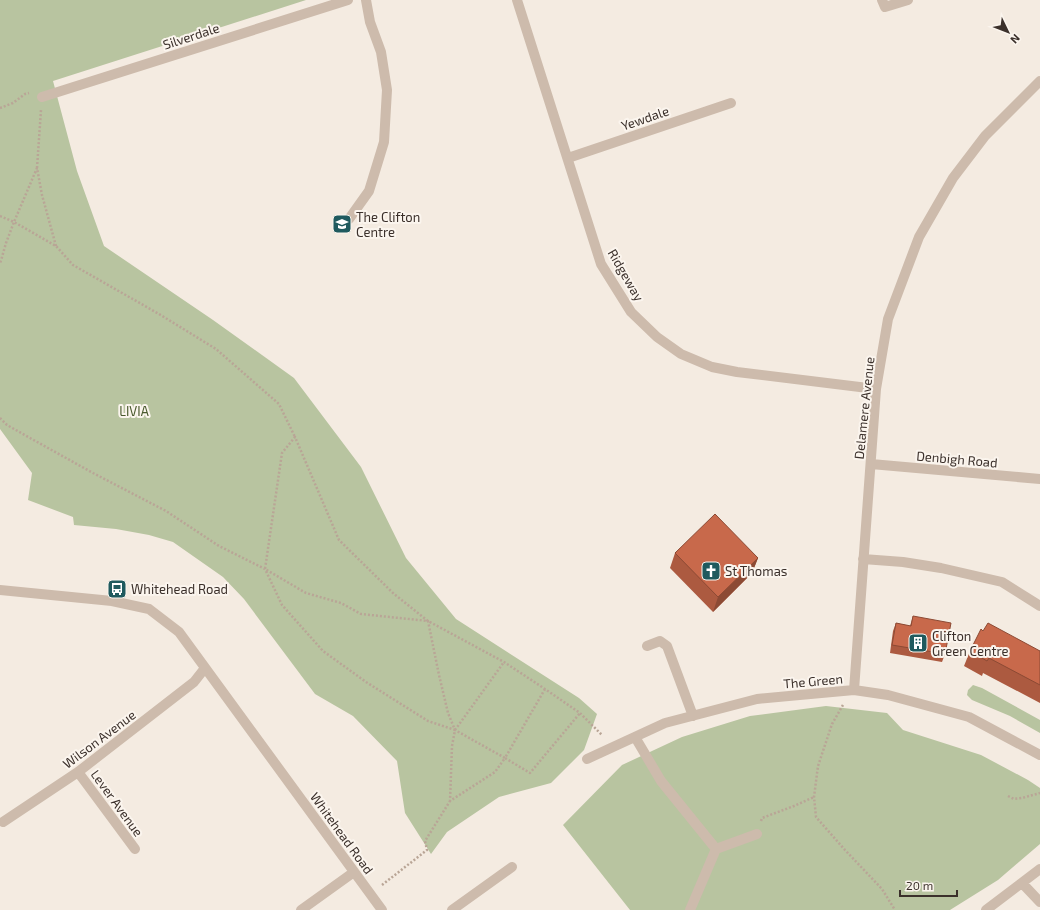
<svg xmlns="http://www.w3.org/2000/svg" width="1040" height="910" viewBox="0 0 1040 910" font-family="'Exo 2',sans-serif">
<rect width="100%" height="100%" fill="#f4ebe1"/>
<path fill="#b8c4a0" d="M0 0H306L53 81 77 171 104 246 213 320 294 378 361 467 406 558 456 619 579 698 597 714 584 750 551 783 499 797 447 832 431 854 405 813 397 761 353 716 315 694 244 599 223 577 173 542 149 535 116 529 74 525 73 517 28 500 32 473 0 429Z
M973 685 982 688 1040 720V733L1010 716 972 700 967 695 968 690Z
M826 706 887 713 903 730 981 755 1028 780 1040 788V844L998 880 950 910H630L563 825 622 765 682 737 750 716Z"/>
<g fill="none" stroke-linecap="round" stroke-linejoin="round">
<path stroke="#b9a596" stroke-width="2.5" stroke-dasharray="2 2" stroke-linecap="butt" d="M0 108 13 103 25 94 29 93
M37 168 41 110
M0 216 14 222 6 243 0 264
M56 246 42 195 37 168 14 222 56 246 73 265 159 314 216 349 279 404 295 437
M0 418 7 425 30 438 93 473 166 511 219 546 265 569 282 605 323 651 366 682 428 721 455 730 452 746 450 801 495 772 505 758 530 773 580 713
M545 689 505 758 455 730 448 713 439 675 428 621 361 614 341 603 306 593 265 569 282 453 295 437 339 540 394 594 428 621 504 662 545 689 580 713 602 735
M843 705 832 724 818 766 814 797 816 817 845 850 882 889 895 910
M455 730 504 662
M1008 796 1014 799 1022 798 1040 793
M761 821 762 818 794 806 814 797
M382 885 427 850 425 841 450 801"/>
<path stroke="#cdbbac" stroke-width="10" d="M517 0 601 264 631 312 657 337 681 354 712 367 737 372 876 389
M882 0 885 7 908 0
M42 97 348 0
M568 158 731 103
M349 219 369 191 384 142 387 90 381 52 370 22 366 0
M871 464 1040 479
M863 559 903 562 941 568 1002 582 1040 606
M0 590 112 601 149 609 179 632 382 910
M647 646 660 641 667 646 693 716
M854 690 876 389 888 319 919 237 953 178 985 136 1040 81
M635 737 661 781 716 849 757 834
M587 759 665 723 757 699 854 690 888 695 969 717 1040 755
M78 772 135 849
M3 822 78 772 194 682 205 668
M1022 883 1040 902
M301 910 354 872
M452 910 512 867
M690 910 716 849
M986 910 1040 869"/>
</g>
<path fill="#ac5a40" d="M675 553 758 558 752 573 713 612 670 568Z
M913 616 945 654 942 662 890 653 893 631 896 623 910 626Z
M983 631 1040 651V703L983 673 982 676 964 666 970 651Z"/>
<path fill="#8c4a34" d="M758 558 752 573 713 612 718 597Z"/>
<path fill="#c8694b" stroke="#8c4a34" d="M715 514 758 558 718 597 675 553Z
M913 616 951 623 945 654 892 645 896 623 911 626Z
M988 623 1040 651V685L989 658 987 661 970 651 981 629 983 631Z"/>
<defs>
<symbol id="school-square" viewBox="-11 -11 22 22"><rect x="-9" y="-9" width="18" height="18" rx="4" fill="#1f5a5e" stroke="#fbf5ee"/><path d="M0-5L7-2L0 1L-7-2ZM-4 1L0 2.5L4 1V4Q0 6-4 4Z" fill="#fff"/></symbol>
<symbol id="church-square" viewBox="-11 -11 22 22"><rect x="-9" y="-9" width="18" height="18" rx="4" fill="#1f5a5e" stroke="#fbf5ee"/><path d="M-1.2-6h2.4v3.5h3.3v2.4h-3.3V6h-2.4V-.1h-3.3v-2.4h3.3Z" fill="#fff"/></symbol>
<symbol id="bus-square" viewBox="-11 -11 22 22"><rect x="-9" y="-9" width="18" height="18" rx="4" fill="#1f5a5e" stroke="#fbf5ee"/><path d="M-5-6H5V4H4V6H2V4H-2V6H-4V4H-5ZM-3.5-4V0h7V-4ZM-3.5 1.2v1.5H-2V1.2ZM2 1.2v1.5H3.5V1.2Z" fill="#fff"/></symbol>
<symbol id="building-square" viewBox="-11 -11 22 22"><rect x="-9" y="-9" width="18" height="18" rx="4" fill="#1f5a5e" stroke="#fbf5ee"/><path d="M-4-6H4V6H1V3H-1V6H-4ZM-2.5-4.3h1.7v1.8h-1.7ZM.8-4.3h1.7v1.8H.8ZM-2.5-1h1.7V.8h-1.7ZM.8-1h1.7V.8H.8Z" fill="#fff"/></symbol>
</defs>
<g fill-rule="evenodd">
<use href="#school-square" x="331" y="213" width="22" height="22"/>
<use href="#church-square" x="700" y="560" width="22" height="22"/>
<use href="#bus-square" x="106" y="578" width="22" height="22"/>
<use href="#building-square" x="907" y="632" width="22" height="22"/>
</g>
<g text-anchor="middle" dominant-baseline="central" stroke-width="4" stroke-linejoin="round" paint-order="stroke">
<g font-size="13" fill="#3b302b" stroke="#fbf5ee">
<text transform="translate(191 36) rotate(-18)">Silverdale</text>
<text transform="translate(645 118) rotate(-19)">Yewdale</text>
<text transform="translate(626 275) rotate(60)">Ridgeway</text>
<text transform="translate(864 408) rotate(-84)">Delamere Avenue</text>
<text transform="translate(957 459) rotate(5)">Denbigh Road</text>
<text transform="translate(813 681) rotate(-5)">The Green</text>
<text transform="translate(99 739) rotate(-37)">Wilson Avenue</text>
<text transform="translate(117 803) rotate(54)">Lever Avenue</text>
<text transform="translate(342 833) rotate(54)">Whitehead Road</text>
</g>
<g font-size="13" fill="#3b302b" stroke="#fbf5ee" text-anchor="start">
<text x="356" y="217">The Clifton<tspan x="356" dy="15">Centre</tspan></text>
<text x="725" y="571">St Thomas</text>
<text x="131" y="589">Whitehead Road</text>
<text x="932" y="636">Clifton<tspan x="932" dy="15">Green Centre</tspan></text>
</g>
<g font-size="13" fill="#4a5a2e" stroke="#fbf5ee">
<text x="134" y="411">LIVIA</text>
</g>
</g>
<g transform="translate(1008 32) rotate(133)" stroke="#fbf5ee" stroke-width="3" paint-order="stroke">
<path d="M0-3L7 15L0 10L-7 15Z" fill="#3b302b"/>
<text y="-6" font-size="11" font-weight="bold" text-anchor="middle" fill="#3b302b">N</text>
</g>
<path d="M900 890v6h57v-6" fill="none" stroke="#3b302b" stroke-width="2"/>
<text x="906" y="890" font-size="12" fill="#3b302b" stroke="#fbf5ee" stroke-width="3" paint-order="stroke">20 m</text>
</svg>
